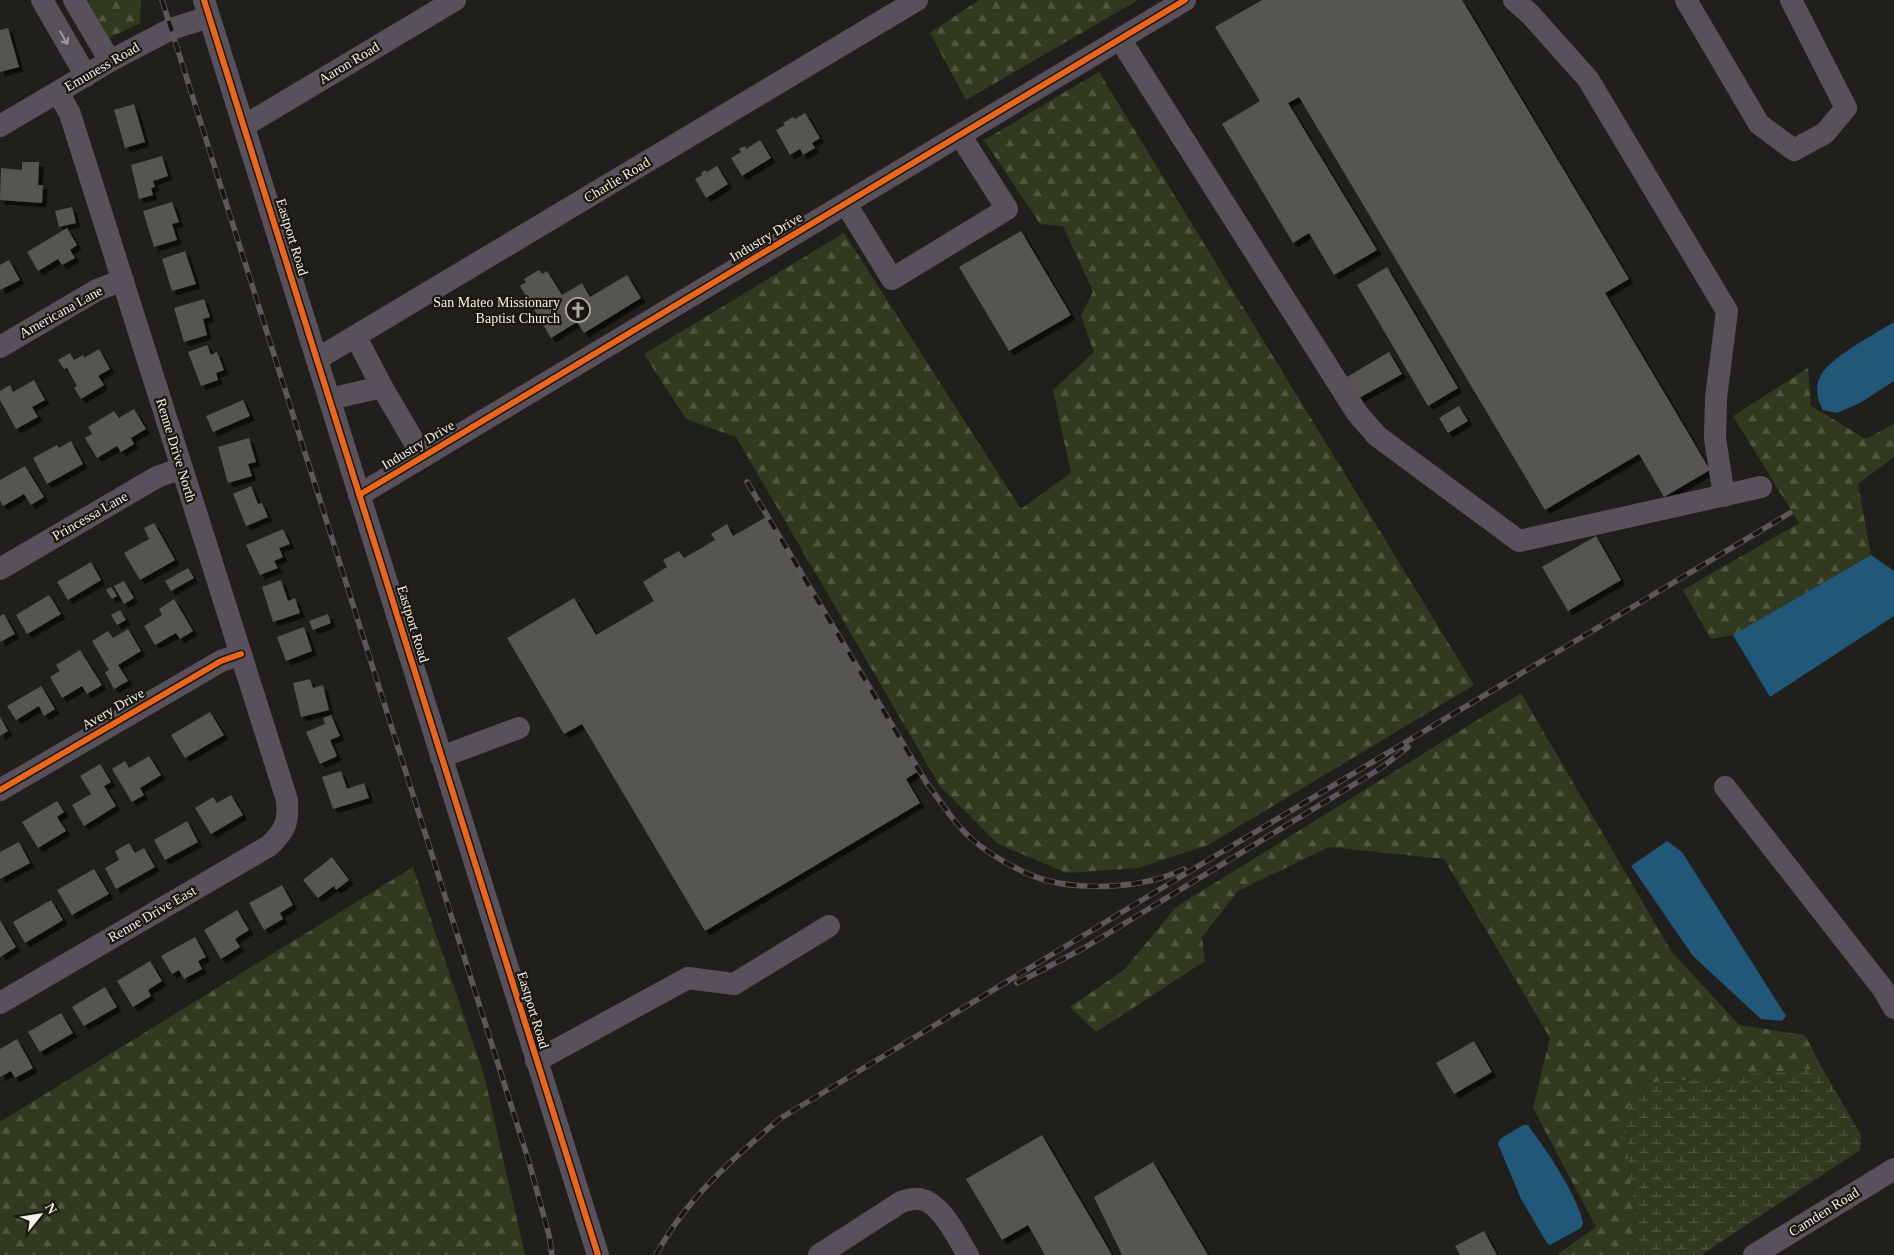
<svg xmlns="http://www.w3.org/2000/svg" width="1894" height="1255" viewBox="0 0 1894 1255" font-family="Georgia,serif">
<defs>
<pattern id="forest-firs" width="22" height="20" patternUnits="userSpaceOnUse" patternTransform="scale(1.25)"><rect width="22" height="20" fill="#313a1e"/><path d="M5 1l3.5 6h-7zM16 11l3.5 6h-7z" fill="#4f573f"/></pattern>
<pattern id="wetland-marsh" width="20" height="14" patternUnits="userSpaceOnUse" patternTransform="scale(1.25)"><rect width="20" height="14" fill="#313a1e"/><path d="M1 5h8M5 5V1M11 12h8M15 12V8" fill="none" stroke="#4f573f"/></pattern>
<filter id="shadow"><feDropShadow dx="4.5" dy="4.5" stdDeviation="0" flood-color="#0009"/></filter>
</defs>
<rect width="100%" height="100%" fill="#201f1b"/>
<path fill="url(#forest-firs)" d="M88 0H141L140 23 109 38Z
M979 0H1138L966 100 930 33Z
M1099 72 1474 685 1208 845 1138 868 1067 873 998 844 940 786 736 437 686 419 644 354 844 233 1021 509 1071 473 1053 390 1094 352 1081 316 1093 291 1063 226 1040 224 984 140Z
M1808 368 1811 406 1866 439 1894 424V457L1858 484 1871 555 1733 635 1711 639 1683 590 1799 523 1733 416Z
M1521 693 1671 951 1739 1025 1805 1035 1822 1068 1648 1083 1624 1113 1638 1246 1629 1255H1559V1253L1596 1227 1533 1108 1550 1038 1444 859 1329 847 1238 891 1202 937 1205 961 1096 1032 1070 1007 1124 970 1176 907Z
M413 867 484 1075 525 1255H0V1122Z"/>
<path fill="url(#wetland-marsh)" d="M1822 1068 1861 1135 1860 1150 1701 1255H1629L1638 1245 1624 1113 1648 1083Z"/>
<path fill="#215779" d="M1894 322V381L1860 403 1837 413 1823 410C1818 401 1815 389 1819 379 1826 359 1875 334 1894 322Z
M1871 555 1894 571V616L1770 697 1733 635Z
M1667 841 1682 852 1786 1016 1782 1021 1761 1019 1693 956 1631 866Z
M1523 1125H1528C1546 1150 1577 1194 1583 1223L1581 1228 1550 1245 1547 1243 1521 1199 1498 1144 1500 1139Z"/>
<path fill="#565451" filter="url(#shadow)" d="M1262 0H1462L1629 279 1605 293 1710 470 1664 497 1639 454 1545 510 1299 97 1288 103 1377 250 1334 275 1309 233 1293 243 1222 124 1260 101 1215 27Z
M8 28 19 67 0 72V30Z
M134 104 145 142 125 148 114 110Z
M805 113 820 138 812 143 815 148 803 155 800 149 790 155 776 130 785 125 783 123 793 117 795 119Z
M760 140 771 158 742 176 731 158 741 152 739 149 745 146 746 149Z
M162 156 168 176 153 181 155 187 151 188 153 195 139 199 131 165Z
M22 162H39L38 185H43L42 203 0 200 1 168 22 170Z
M717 166 728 184 706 198 695 179 702 175 701 173 705 170 707 172Z
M172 202 179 222 172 224 177 240 154 247 143 211Z
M72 207 76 223 59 227 55 211Z
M67 228 77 245 70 250 75 258 62 265 58 259 38 271 27 252Z
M1021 231 1071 315 1009 351 959 267Z
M185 251 196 284 172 291 162 259Z
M9 260 20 280 0 290V265Z
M1387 267 1458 388 1428 406 1357 285Z
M539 270 542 274 547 271 562 295 582 283 590 297 627 275 641 298 584 333 577 322 551 338 520 286 526 282 524 279Z
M204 299 210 317 203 319 207 335 184 342 174 308Z
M207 345 211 355 217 352 224 370 216 373 218 380 201 386 188 352Z
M99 349 110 369 98 376 104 385 81 399 74 388 77 386 67 368 64 369 58 360 70 353 74 360 83 355 84 358Z
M1389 352 1402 374 1359 398 1347 377Z
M34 380 45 400 32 407 38 417 16 429 0 400V391L10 385 13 392Z
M243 400 250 416 213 432 206 416Z
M1459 406 1468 421 1448 433 1439 418Z
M134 409 146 429 131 438 134 444 121 452 117 446 97 458 85 438 92 434 88 427 114 411 119 418Z
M249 438 256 462 248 464 252 476 228 483 218 447Z
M71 441 83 464 47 484 33 458 57 445 59 448Z
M25 466 44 497 31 505 24 494 3 506 0 501V480Z
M251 486 258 504 262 503 268 517 246 526 233 494Z
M766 517 917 772 906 779 920 803 705 931 582 724 564 734 507 638 574 598 596 635 654 601 643 582 667 567 663 560 679 551 684 558 715 540 711 534 727 524 733 536Z
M154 523 175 560 140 580 124 553 149 539 144 528Z
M283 529 290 544 279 548 283 557 274 561 278 568 260 575 246 545Z
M1596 536 1621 580 1568 611 1542 567Z
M91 562 101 580 68 600 57 582Z
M188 568 194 578 171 591 165 581Z
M281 580 288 601 295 598 300 613 273 622 262 587Z
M124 581 134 598 124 604 114 586Z
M111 587 117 596 112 599 106 590Z
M49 595 61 614 27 634 16 615Z
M174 599 193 631 180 639 176 633 155 645 144 626 162 615 159 609Z
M120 610 126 620 117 625 111 615Z
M4 614 15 634 0 642V616Z
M328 614 331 623 313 630 309 621Z
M304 627 312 651 286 661 277 637Z
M128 629 141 651 118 665 128 681 114 689 105 672 109 670 92 641 108 631 113 638Z
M80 650 102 685 87 694 82 686 62 698 50 677 60 671 56 665Z
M310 679 313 688 323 685 329 710 301 717 293 683Z
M41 686 55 709 44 716 39 706 16 720 7 706Z
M210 712 224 735 185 758 171 735Z
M331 715 340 736 330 740 337 756 320 764 306 732 325 724 323 718Z
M0 717 8 731 0 736Z
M149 756 161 775 140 788 144 795 132 802 112 769 125 761 129 768Z
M100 764 111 782 104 786 116 806 84 826 72 805 91 794 80 776Z
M341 771 347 789 364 783 369 798 333 809 322 777Z
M231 795 243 815 211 834 195 808 213 797 217 803Z
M57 801 64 812 57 817 66 831 38 848 22 822Z
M187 821 198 842 165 860 154 840Z
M19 842 30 863 0 879V852Z
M129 843 135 853 144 848 155 867 116 889 105 868 119 860 115 851Z
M332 857 349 880 336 890 334 886 318 898 303 880Z
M94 869 109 894 72 915 57 890Z
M282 885 293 905 280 913 283 919 264 930 249 903Z
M51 900 63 920 25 943 13 922Z
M237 910 249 930 235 939 240 947 221 959 204 930Z
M0 920 16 947 0 957Z
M195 937 206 957 198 961 202 969 184 979 179 970 172 974 161 956Z
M150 961 162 981 148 990 151 996 133 1007 117 981Z
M105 987 117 1007 84 1026 72 1007Z
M61 1013 73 1033 40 1052 28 1032Z
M17 1039 33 1068 15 1078 11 1071 0 1077V1049Z
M1474 1041 1492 1072 1454 1094 1436 1063Z
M1042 1135 1112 1255H1045L1028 1225 1002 1240 966 1179Z
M1153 1162 1208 1255H1122L1094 1197Z
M1484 1231 1497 1255H1460L1455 1246Z"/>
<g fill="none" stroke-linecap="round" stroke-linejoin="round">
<path stroke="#58515b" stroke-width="22" d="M42 0 86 76
M74 0 110 61
M204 0 598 1255
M1514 0 1530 14 1588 79 1727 311 1716 398 1715 438 1724 496
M1686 0 1759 124 1794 150 1825 133 1846 108 1791 0
M1120 39 1357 413 1377 436 1519 541 1761 487
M0 126 110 61 171 29 209 17
M244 126 455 0
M846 204 892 279 1007 209 960 135
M356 337 382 387 423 457
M0 347 97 290 123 280
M317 359 917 0
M329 399 382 387
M359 495 1185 0
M0 569 157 477 182 468
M441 757 519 728
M1725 787 1883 989 1894 1008
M0 790 221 661 241 654
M0 1003 269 846C285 831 289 822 287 800L70 114 58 92
M536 1061 688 978 734 984 829 926
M819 1255 901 1202C907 1200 914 1198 920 1199 942 1203 957 1238 968 1255
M1754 1255 1894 1169"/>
<defs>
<path id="rail" d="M162 0 529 1162 549 1235 552 1255
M747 482 926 782C941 802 955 825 974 841 992 856 1023 874 1045 880 1086 891 1145 888 1184 869
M1017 983 1084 948 1381 768 1408 747
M656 1255C685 1200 734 1157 781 1118L1220 853 1790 513"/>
</defs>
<use href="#rail" stroke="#5c575c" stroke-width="5.5"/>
<use href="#rail" stroke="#1a170f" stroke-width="4" stroke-dasharray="11" stroke-linecap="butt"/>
<defs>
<path id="cycleway" d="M204 0 598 1255
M359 495 1185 0
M0 790 221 661 241 654"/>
</defs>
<use href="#cycleway" stroke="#1a170f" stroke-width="9"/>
<use href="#cycleway" stroke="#eb651d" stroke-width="6"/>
</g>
<defs><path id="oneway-shaft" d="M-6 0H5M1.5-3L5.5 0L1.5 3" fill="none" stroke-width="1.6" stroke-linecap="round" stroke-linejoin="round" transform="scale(1.25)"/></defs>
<use stroke="#9e999c" href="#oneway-shaft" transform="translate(64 38) rotate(60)"/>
<defs>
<symbol id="church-ring" viewBox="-11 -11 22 22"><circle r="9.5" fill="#1a170f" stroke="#a9a8a2" stroke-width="1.5"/><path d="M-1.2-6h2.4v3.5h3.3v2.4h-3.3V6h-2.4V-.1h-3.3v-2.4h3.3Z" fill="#a9a8a2"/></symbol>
</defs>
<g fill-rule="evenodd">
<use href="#church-ring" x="564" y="296" width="28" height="28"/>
</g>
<g text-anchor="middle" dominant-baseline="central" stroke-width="4.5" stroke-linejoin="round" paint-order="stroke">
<g font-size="14" fill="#f3f1eb" stroke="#1a170f">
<text transform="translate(349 63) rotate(-31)">Aaron Road</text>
<text transform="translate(102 67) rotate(-30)">Emuness Road</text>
<text transform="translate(617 180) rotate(-31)">Charlie Road</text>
<text transform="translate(292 237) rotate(73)">Eastport Road</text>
<text transform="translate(766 237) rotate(-31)">Industry Drive</text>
<text transform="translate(61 312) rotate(-29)">Americana Lane</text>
<text transform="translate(418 445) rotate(-31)">Industry Drive</text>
<text transform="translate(176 450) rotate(73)">Renne Drive North</text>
<text transform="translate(90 516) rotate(-30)">Princessa Lane</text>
<text transform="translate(413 624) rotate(73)">Eastport Road</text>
<text transform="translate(113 709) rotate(-30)">Avery Drive</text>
<text transform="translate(152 914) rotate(-30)">Renne Drive East</text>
<text transform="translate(533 1010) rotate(73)">Eastport Road</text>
<text transform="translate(1824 1212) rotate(-32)">Camden Road</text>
</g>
<g font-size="14" fill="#f3f1eb" stroke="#1a170f" text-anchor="end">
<text x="560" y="302">San Mateo Missionary<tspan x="560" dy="16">Baptist Church</tspan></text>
</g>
</g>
<g transform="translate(40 1215) rotate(60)" stroke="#1a170f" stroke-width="4" paint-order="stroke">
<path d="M0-4L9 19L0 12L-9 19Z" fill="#f3f1eb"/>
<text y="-8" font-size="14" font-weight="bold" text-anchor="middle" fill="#f3f1eb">N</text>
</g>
</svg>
